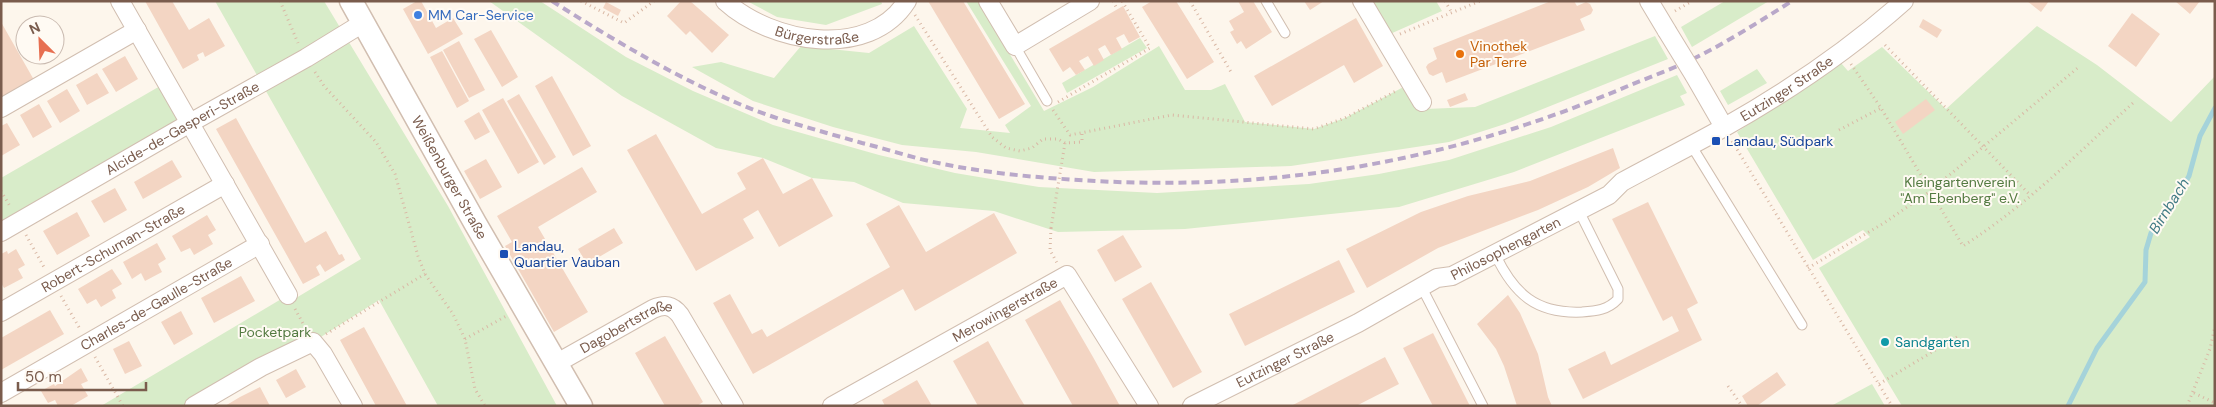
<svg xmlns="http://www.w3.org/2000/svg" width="2216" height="407" viewBox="0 0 2216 407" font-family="'DM Sans',sans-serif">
<rect width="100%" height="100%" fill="#fdf6ec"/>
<path fill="#d8ecc9" d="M215 1H324L448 206 557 406H438L379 300 313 342 194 406H101L288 295 291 301 361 259Z
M489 1H540L626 57 693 91 773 125 879 155 955 173 1039 187 1157 193 1309 184 1379 174 1449 160 1551 127 1677 75 1687 93 1680 96 1685 105 1514 172 1399 207 1185 229 1058 232 994 211 903 203 854 182 812 178 763 158 716 148 622 96Z
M747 1H881L882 4 826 25 777 17Z
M966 1H978L1044 111 1093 87 1159 46 1185 90H1211L1225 84 1245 122 1314 129 1345 118 1411 83 1425 109 1475 107 1655 36 1668 59 1505 124 1449 142 1291 166 1094 172 976 152 902 145 833 127 753 101 692 67 721 62 774 78 801 46 869 53 914 26 967 109 960 128 1010 133 1005 125 1031 106Z
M1372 1H1436L1442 11 1390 34Z
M1725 1H1769L1692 47 1681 27Z
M2037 26 2097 65 2171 122 2215 76V406H1902L1819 268 1870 237 1863 230 1813 260 1737 132 1841 63 1848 71 1882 47 1946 109Z
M1140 38 1147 48 1067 93 1062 83Z
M1757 69 1767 83 1728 105 1720 91Z
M167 82 190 123 1 232V178Z
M1872 384 1885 406H1831Z"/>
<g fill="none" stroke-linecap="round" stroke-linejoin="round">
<path stroke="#a5d3da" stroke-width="5" d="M2068 406 2097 348 2145 282 2146 250 2151 233 2175 201 2189 176 2200 136 2215 108"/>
</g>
<path fill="#f3d5c3" d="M145 1H172L189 30 209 18 225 46 205 57 203 52 197 55 199 60 183 69Z
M417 1H421L436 28 453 18 463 34 428 54 403 9Z
M681 1H690L729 35 712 53 690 31 686 35 667 16Z
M928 1H963L1025 104 999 119Z
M1152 1H1176L1214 62 1187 79 1142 7Z
M1238 1H1253L1272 32 1246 49 1241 41 1237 44 1230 32 1234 30 1229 21 1244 12Z
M1304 1H1324L1310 10Z
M1551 1H1574L1577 6 1586 2 1590 4 1593 10 1591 14 1580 19 1585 30 1446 83 1442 72 1433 76 1429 74 1426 67 1428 64 1437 59 1433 48Z
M2027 1H2049L2041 12Z
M2175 1H2200L2190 14Z
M606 2 621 10 618 16 603 8Z
M1123 6 1140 37 1129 43 1124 34 1116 38 1122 49 1111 55 1105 45 1098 49 1104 60 1094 66 1088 56 1079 61 1085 70 1076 75 1070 67 1063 72 1049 49Z
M2132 13 2160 34 2136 67 2108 46Z
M1356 18 1383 66 1354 83 1344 65 1272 106 1254 76Z
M1923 19 1942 30 1937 38 1919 27Z
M1 22 34 80 1 99Z
M491 30 518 77 502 87 474 39Z
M459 41 485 90 469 98 443 50Z
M442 51 469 101 457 108 430 57Z
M125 56 138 79 116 92 102 69Z
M97 73 109 93 87 105 76 85Z
M552 76 591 146 573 156 535 86Z
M67 89 80 111 60 123 47 101Z
M1465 93 1468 100 1450 107 1447 100Z
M519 94 556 157 544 165 507 101Z
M503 98 539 162 518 174 482 110Z
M1926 99 1935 110 1903 134 1895 122Z
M39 104 52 127 33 138 20 115Z
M479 112 490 132 475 140 464 121Z
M236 118 305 243 326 231 339 255 342 254 345 260 325 272 320 264 316 267 320 275 303 284 216 129Z
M7 123 20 145 1 156V126Z
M656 134 702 214 746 189 737 173 763 158 783 194 812 178 833 216 779 247 758 210 743 219 754 238 696 271 627 150Z
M1613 148 1620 168 1588 187 1538 210 1438 248 1367 288 1346 249 1421 212 1468 196 1530 181Z
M486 159 502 187 480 199 464 171Z
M172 160 182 177 143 199 134 182Z
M582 167 597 192 538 227 588 312 554 332 505 246 512 242 497 216Z
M115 188 127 210 104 223 91 201Z
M1648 202 1698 303 1687 309 1702 340 1583 399 1568 369 1605 351 1611 365 1679 331 1672 316 1663 321 1612 219Z
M899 205 926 252 994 213 1017 253 915 311 903 289 753 374 713 303 730 294 752 334 762 329 767 337 890 267 866 224Z
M77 212 90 236 57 255 43 231Z
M207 215 216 230 208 235 213 244 194 255 190 248 181 252 172 236Z
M614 228 623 243 587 264 578 249Z
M1123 235 1142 267 1115 282 1097 250Z
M157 243 166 259 158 264 162 272 145 281 141 273 132 279 123 262Z
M16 249 25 265 18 269 23 278 4 288 1 283V254L7 251 8 254Z
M1339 260 1355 292 1245 346 1229 314Z
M112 269 122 284 112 290 116 298 101 307 96 299 87 304 78 289Z
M241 276 255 301 214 323 201 298Z
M1151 282 1202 372 1173 388 1122 299Z
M1508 295 1520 313 1538 354 1548 397 1552 406H1517L1504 366 1496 349 1477 324Z
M1060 300 1093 357 1120 406H1073L1025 320Z
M50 310 64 334 1 370V338Z
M181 311 193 334 174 345 161 322Z
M364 327 407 406H376L340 340Z
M1433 333 1470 406H1433L1403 348Z
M665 336 703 402 697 406H665L635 353Z
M129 341 142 366 125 374 113 349Z
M988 341 1020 398 1025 406H978L953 361Z
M1385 357 1399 384 1356 406H1291Z
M81 368 88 381 81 384 88 396 71 406H58L55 400 48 403 41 391 54 384 55 386Z
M296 369 306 387 286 398 276 380Z
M1777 372 1786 385 1757 406H1748L1742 396Z
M917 380 932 406H885L882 400Z
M260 387 270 406H225L240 397Z"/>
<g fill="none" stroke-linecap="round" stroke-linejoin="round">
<defs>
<path id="service" d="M1266 1 1285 33
M1015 46 1047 101
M1691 145 1802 325
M1495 254C1514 294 1536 314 1582 312 1596 311 1608 310 1618 299V289L1578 209
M1421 286 1483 406"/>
<g id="minor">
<path d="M120 1 288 295"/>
<path id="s1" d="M725 1C771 43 869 61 907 1"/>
<path d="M988 1 1015 46 1090 1"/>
<path d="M1362 1 1422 102"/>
<path d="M1649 1 1667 31"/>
<path d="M1694 75 1724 127"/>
<path d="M1 108 137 30"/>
<path id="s2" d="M1 232 190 123 306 58 363 23"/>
<path id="s3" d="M1 312 225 184"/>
<path id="s4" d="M557 363 653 309C665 304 672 305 680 315L734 406"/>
<path id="s5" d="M1 393 260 244"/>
<path d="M194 406 261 367 313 342 323 354 353 406"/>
<path id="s6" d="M832 406 1067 275 1149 406"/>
<path id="s7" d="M1192 406 1358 323 1437 278 1452 276 1609 195 1622 182C1655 164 1689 147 1723 128 1787 92 1849 50 1904 1"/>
</g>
<g id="tertiary">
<path id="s8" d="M351 1 475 223 581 406"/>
</g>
</defs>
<use href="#service" stroke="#d1beb0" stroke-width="11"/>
<use href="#minor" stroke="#d1beb0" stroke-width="20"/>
<use href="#tertiary" stroke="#d1beb0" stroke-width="25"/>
<path stroke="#d9b8a5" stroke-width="3" stroke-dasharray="1 4" stroke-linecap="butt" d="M280 1 298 43
M581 1 624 23 654 1
M1113 1 1117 9
M1190 1 1231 72
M1445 1 1452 13
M1675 11 1692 1
M915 15 992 137 1006 148 1020 151 1032 148 1043 139H1058L1065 143 1082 142V133
M1400 34 1480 1
M1885 45 2031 196
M1851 64 1881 108 1963 246C2026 206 2078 153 2133 103
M315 72 324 86 376 142 395 174 418 256 425 274 453 314 465 339 475 389 485 406
M1058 102 1150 48 1122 1
M1053 110 1070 135 1172 115 1314 129 1345 118 1396 91
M1839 130 1881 108
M1732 141 1892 406
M1 191 11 208
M1051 228 1050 250 1057 263
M26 235 45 269
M1808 268 1884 223 1929 192 2080 66
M61 296 80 329
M295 309 305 327
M326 334 425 274
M465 339 508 315
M95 357 123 406
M1879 384 1957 337
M1728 386 1742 406
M2194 393 2215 403
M2187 406 2210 349 2215 326"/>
<use href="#service" stroke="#fff" stroke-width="9"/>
<use href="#minor" stroke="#fff" stroke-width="18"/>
<use href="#tertiary" stroke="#fff" stroke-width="22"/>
<path stroke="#b9a8c9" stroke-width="4" stroke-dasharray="8 5" stroke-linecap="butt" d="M552 1C612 39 672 75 737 103 776 120 821 131 862 143 887 149 913 158 938 163 990 174 1043 178 1095 181 1285 191 1454 160 1628 86 1652 76 1678 67 1701 55 1732 39 1762 20 1792 1"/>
<defs>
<path id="minor-bridge" d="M1667 31 1694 75"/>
</defs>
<use href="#minor-bridge" stroke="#d1beb0" stroke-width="20" stroke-linecap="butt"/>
<path stroke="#d9b8a5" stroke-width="3" stroke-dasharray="1 4" stroke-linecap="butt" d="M1051 228 1065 143"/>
<use href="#minor-bridge" stroke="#fff" stroke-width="18"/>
</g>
<circle fill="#3f7fe0" stroke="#fffaf3" stroke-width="2" cx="418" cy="15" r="5"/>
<circle fill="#e8710a" stroke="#fffaf3" stroke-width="2" cx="1460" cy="54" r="5"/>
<g fill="#1a4fb4" stroke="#fffaf3" stroke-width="2">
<rect x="1711" y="136" width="10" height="10" rx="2.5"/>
<rect x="499" y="249" width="10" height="10" rx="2.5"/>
</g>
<circle fill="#0f9aa8" stroke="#fffaf3" stroke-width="2" cx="1885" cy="342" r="5"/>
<g text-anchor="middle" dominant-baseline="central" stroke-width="4" stroke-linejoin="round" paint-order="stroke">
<g font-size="14" fill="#366cbe" stroke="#fffaf3" text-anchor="start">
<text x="428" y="15">MM Car-Service</text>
</g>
<g font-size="14" fill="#7a5c4d" stroke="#fffaf3">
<text stroke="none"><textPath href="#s1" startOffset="101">Bürgerstraße</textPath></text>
<text stroke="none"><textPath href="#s7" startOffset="676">Eutzinger Straße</textPath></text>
<text stroke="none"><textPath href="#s2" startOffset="209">Alcide-de-Gasperi-Straße</textPath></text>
<text stroke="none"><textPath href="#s8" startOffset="202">Weißenburger Straße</textPath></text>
<text stroke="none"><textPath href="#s7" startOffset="352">Philosophengarten</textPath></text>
<text stroke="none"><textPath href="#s3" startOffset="129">Robert-Schuman-Straße</textPath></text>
<text stroke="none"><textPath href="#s5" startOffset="179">Charles-de-Gaulle-Straße</textPath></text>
<text stroke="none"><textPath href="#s6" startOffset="198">Merowingerstraße</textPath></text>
<text stroke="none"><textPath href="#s4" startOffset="79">Dagobertstraße</textPath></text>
<text stroke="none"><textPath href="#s7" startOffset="104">Eutzinger Straße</textPath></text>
</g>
<g font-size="14" fill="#c56008" stroke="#fffaf3" text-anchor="start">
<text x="1470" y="46">Vinothek<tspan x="1470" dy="16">Par Terre</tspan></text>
</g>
<g font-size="14" fill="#164399" stroke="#fffaf3" text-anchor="start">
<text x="1726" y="141">Landau, Südpark</text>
<text x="514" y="246">Landau,<tspan x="514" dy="16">Quartier Vauban</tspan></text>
</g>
<g font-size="14" fill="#537a41" stroke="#fffaf3">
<text x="1960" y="182">Kleingartenverein<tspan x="1960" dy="16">"Am Ebenberg" e.V.</tspan></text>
<text x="275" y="332">Pocketpark</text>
</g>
<g font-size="14" fill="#0d838f" stroke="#fffaf3" text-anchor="start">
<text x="1895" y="342">Sandgarten</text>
</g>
<g font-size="15" font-style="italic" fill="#437c86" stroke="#fffaf3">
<text transform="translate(2169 206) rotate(-58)">Birnbach</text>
</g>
</g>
<rect width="2216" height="407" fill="none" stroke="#7a5c4d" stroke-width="5"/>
<g transform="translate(40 40) rotate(336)"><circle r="24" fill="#fffaf3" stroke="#cabbb1"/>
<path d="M0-4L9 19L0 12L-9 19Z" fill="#e76f51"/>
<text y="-8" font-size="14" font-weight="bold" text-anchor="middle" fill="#7a5c4d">N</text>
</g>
<path d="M18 382v8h128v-8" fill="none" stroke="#7a5c4d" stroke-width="2.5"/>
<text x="25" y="382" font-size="15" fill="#7a5c4d" stroke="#fffaf3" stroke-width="4" paint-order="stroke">50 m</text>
</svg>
